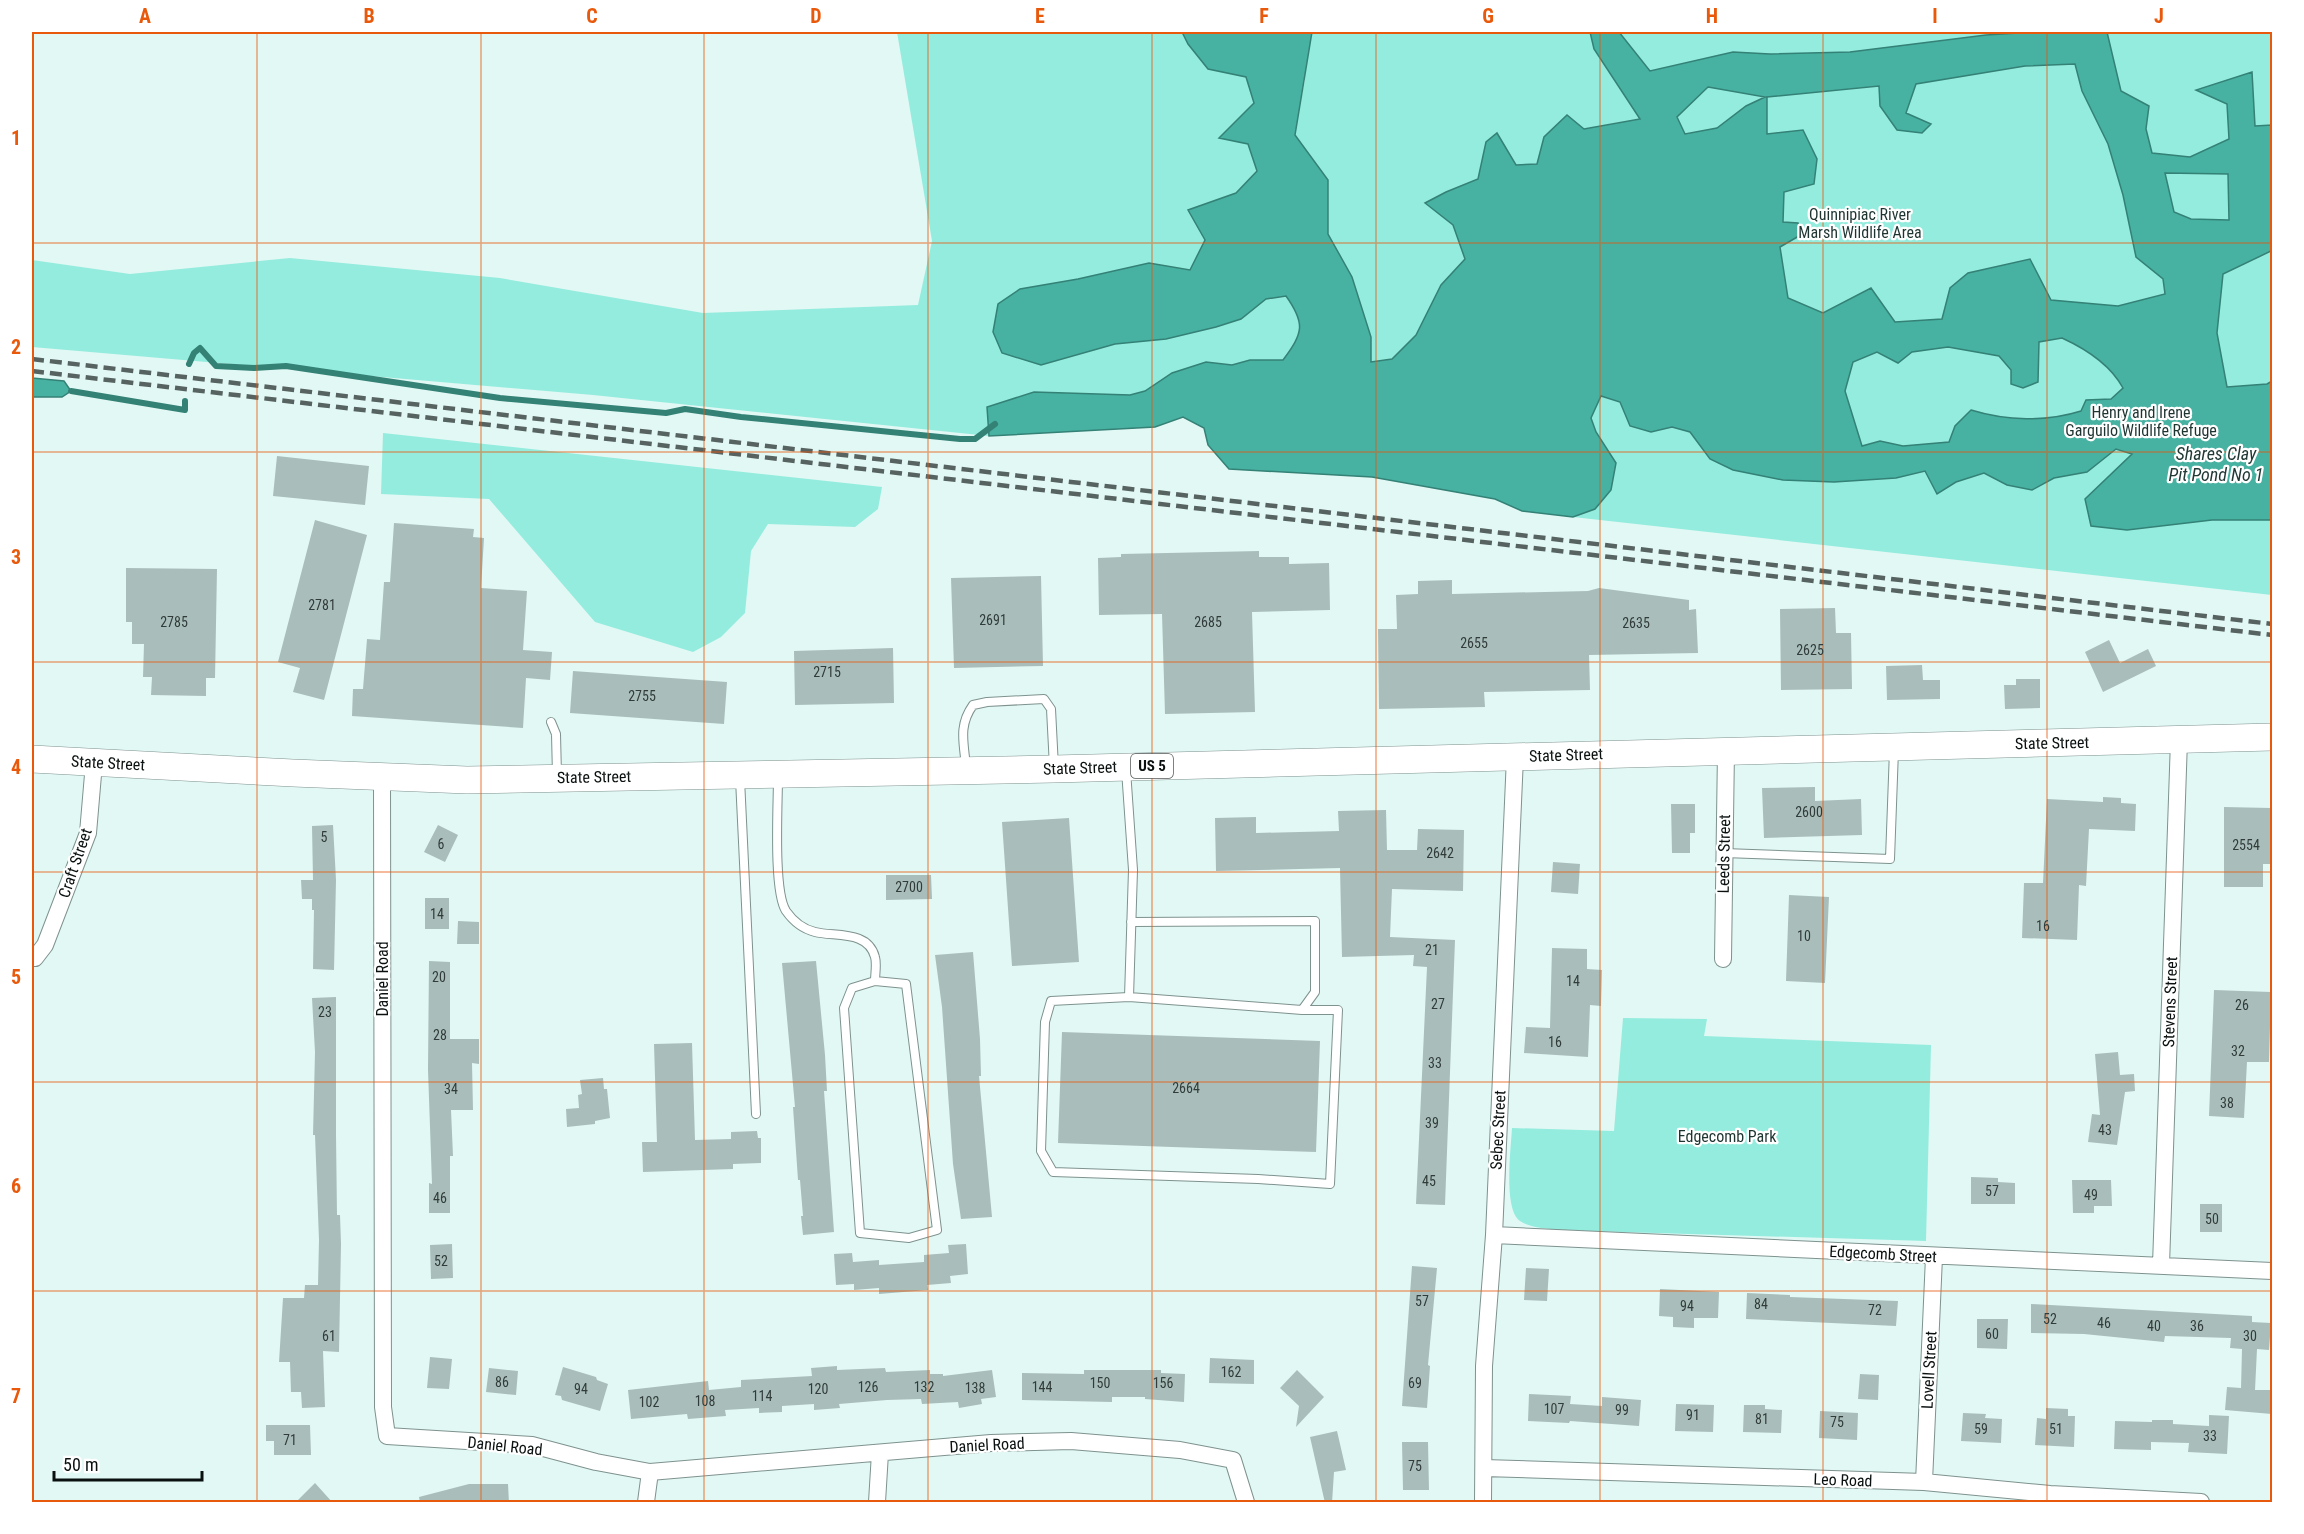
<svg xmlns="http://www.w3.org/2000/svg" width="2304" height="1534" viewBox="0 0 2304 1534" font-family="'Roboto Condensed',sans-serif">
<rect width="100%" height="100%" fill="#e2f8f4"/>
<path fill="#94ecde" d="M897 32H1182L1188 44 1208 68 1246 77 1255 103 1220 138 1248 144 1257 170 1236 193 1188 210 1205 240 1191 270 1149 263 1078 279 1020 289 1041 365 1115 344 1166 339 1216 327 1241 319 1266 299 1286 296C1306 325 1304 332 1283 360H1250L1232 365 1206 362 1172 373 1145 391 1130 395 1034 392 987 407 989 436 593 395 32 347V260L130 274 290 258 500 278 703 313 918 305 932 241Z
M1207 32H2272V595L1573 517 1595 509 1616 463 1596 432 1591 418 1600 396 1620 402 1651 432 1671 427 1691 432 1710 459 1733 470 1745 472 1621 122 1544 137 1538 164 1516 165 1486 142 1478 179 1446 192 1453 225 1465 259 1441 285 1416 335 1392 359 1371 362V337L1352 277 1328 234V180L1294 135 1305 80Z
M383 433 882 487 878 509 855 527 768 524 751 551 745 613 721 637 693 652 595 622 489 499 381 494Z
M1623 1018 1707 1019 1704 1036 1931 1045 1926 1241 1556 1230C1544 1228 1530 1228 1520 1221 1503 1209 1511 1148 1512 1128L1614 1131Z"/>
<path fill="#47b1a2" stroke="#348176" stroke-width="1.5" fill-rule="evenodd" d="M1182 32H1315H1312L1295 135 1328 180V234L1352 277 1371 337V362L1392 359 1416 335 1441 285 1465 259 1453 225 1425 203 1446 192 1478 179 1486 142 1497 133 1516 165 1537 164 1544 137 1567 115 1584 129 1640 119 1594 49 1590 32H1619L1650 71 1733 52 1770 54 1850 52 1986 35 2036 32H2107L2121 91 2149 106 2146 129 2152 153 2190 157 2229 139 2227 104 2196 90 2252 72 2255 126 2272 125V247L2271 251 2223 274 2217 333 2227 387 2267 384 2272 381V520H2212L2127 530 2091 526 2085 499 2132 454 2116 449 2087 472 2054 478 2032 490 2007 485 1984 473 1956 482 1937 494 1925 471 1896 478 1834 482 1783 480 1733 470 1710 459 1690 432 1672 427 1651 432 1630 426 1620 402 1601 396 1591 418 1596 432 1616 463 1611 490 1595 509 1573 517 1522 511 1495 499 1372 477 1229 469 1208 445 1204 428 1183 417 1155 427 989 436 987 407 1034 392 1130 395 1145 391 1172 373 1206 362 1232 365 1250 360H1283C1303 333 1306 324 1286 296L1266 299 1241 319 1216 327 1166 339 1115 344 1041 365 1002 353 993 332 998 304 1020 289 1078 279 1149 263 1190 270 1205 240 1188 210 1236 193 1257 171 1248 144 1219 138 1254 103 1246 77 1208 69 1188 44ZM2075 64 2082 91 2108 144 2123 195 2136 257 2163 279 2165 294 2118 306 2051 300 2030 259 1968 273 1950 288 1942 319 1895 322 1871 288 1823 313 1788 298 1780 247 1799 236 1798 223 1783 222 1784 192 1814 184 1817 159 1803 130 1767 134V97L1879 86 1880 106 1897 130 1922 133 1931 124 1906 113 1916 84 2025 66ZM1708 87 1765 97 1746 106 1717 128 1685 134 1677 117ZM2165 173 2228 174 2229 220 2191 219 2174 212ZM2062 338C2086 349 2110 364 2123 388L2111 399 2086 400 2081 411C2046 422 2007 421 1971 410L1955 426 1949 442 1903 446 1880 441 1862 446 1845 391 1853 362 1877 352 1898 363 1912 352 1948 347 1999 356 2011 370V384L2023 388 2038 382 2039 342Z
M32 378 64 381 71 391 62 397H32Z"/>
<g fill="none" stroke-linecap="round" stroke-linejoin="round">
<path stroke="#348176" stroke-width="6" d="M189 364 194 353 200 348 216 366 254 368 286 366 500 398 666 413 685 409 741 417 960 439H975L995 424
M71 391 185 410V401"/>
</g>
<path fill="#a9beba" d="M277 456 369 466 365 505 273 496Z
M315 520 367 535 324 700 293 692 300 668 278 662Z
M394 523 474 529 473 537 484 538 481 588 527 591 523 650 552 652 550 680 526 678 523 728 352 716 353 689H363L367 639 380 640 384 582H390Z
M1259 551V557H1289V564L1329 563 1330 610 1252 612 1255 712 1165 714 1162 614 1099 615 1098 558 1121 557V554Z
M126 568 217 569 215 678H206V696L151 695 152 677H143L144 644H132V622H126Z
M1041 576 1043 666 954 668 951 578Z
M1452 580V594L1588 591 1599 588 1689 600V610L1696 609 1698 653 1589 655 1590 690 1484 692 1485 707 1379 709 1378 629H1397L1396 595 1418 594V581Z
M1835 608 1836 633H1851L1852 689 1781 690 1780 609Z
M2109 640 2120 663 2148 649 2156 666 2103 692 2085 652Z
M893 648 894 703 795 705 794 651Z
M1922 665 1923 680H1940V699L1887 700 1886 666Z
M573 671 727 682 724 724 570 713Z
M2016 679H2040V708L2005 709 2004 685H2016Z
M1815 787V801L1861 799 1862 835 1764 838 1762 788Z
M2103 797 2121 798V803L2136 804 2135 831 2089 829 2086 886 2079 885 2077 940 2022 938 2024 883H2043L2047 799 2103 802Z
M1671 804H1695V833H1690V853H1672Z
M2224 807 2271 808V864H2263V887H2224Z
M1386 810 1387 850H1417L1418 829 1464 830 1463 891 1392 889 1390 937 1455 940 1445 1205 1416 1204 1427 967 1413 966 1414 955 1342 957 1340 868 1216 871 1215 818 1256 817V833L1339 831 1338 811Z
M1069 818 1079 962 1012 966 1002 822Z
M333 825 336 880 334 970 313 969 314 910H312V899H302L301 880H313L312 826Z
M438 825 458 835 445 862 424 852Z
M1553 862 1580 864 1578 894 1551 892Z
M886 875H931L932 899 886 900Z
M1789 895 1829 897 1825 983 1786 981Z
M425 898H449V929H425Z
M458 921 479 922V944H457Z
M1552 948 1587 949V969L1602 970 1601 1006 1590 1005 1588 1057 1524 1053 1526 1027 1550 1028Z
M973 952 980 1039 981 1076H979L992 1217 961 1219 953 1164 942 1007 935 955Z
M429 961 450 962V1039H479V1064L472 1063 473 1110H451L453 1156H450V1213H429V1183L432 1184 428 1070Z
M816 961 825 1055 827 1091H824L834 1232 803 1235 801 1216H803L800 1180H798L793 1107H795L782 963Z
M2214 990 2271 992 2269 1062H2247L2244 1118 2209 1116Z
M336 997V1135L337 1215H340L341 1244 339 1352 323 1351 325 1407 302 1408 301 1392H291L290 1362H279L283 1298H304L305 1285H318L319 1240 315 1135H313L315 1052 312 998Z
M1062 1032 1320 1041 1316 1152 1058 1143Z
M692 1043 695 1140 731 1139V1132L757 1131 758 1138H761V1163L733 1164V1169L643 1172 642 1142H657L654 1044Z
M2118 1052 2120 1075 2134 1074 2135 1091 2125 1092 2117 1145 2088 1142 2092 1114 2100 1115 2095 1054Z
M603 1078 604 1089H607L610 1118 595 1121V1124L567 1127 566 1109 579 1108 578 1095 582 1094 580 1080Z
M1971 1177 1998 1178V1182L2015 1183V1204H1971Z
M2072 1180H2111L2112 1206H2094V1213H2073Z
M2200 1204H2222V1232H2200Z
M452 1244 453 1278 431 1279 430 1245Z
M966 1244 968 1274 950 1276 951 1283 927 1285 928 1290 879 1294V1288L854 1290V1284L836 1285 834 1254 852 1253 853 1262 879 1260V1265L924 1262V1255L949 1253 948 1245Z
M1412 1266 1437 1268 1428 1365 1430 1366 1427 1408 1402 1406Z
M1526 1268 1549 1269 1547 1301 1524 1300Z
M1660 1289 1719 1292 1718 1318H1694V1328L1673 1327V1317L1659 1316Z
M1747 1293 1790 1295V1297L1898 1301 1896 1326 1746 1319Z
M2031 1304 2252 1316V1322L2271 1323 2269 1350 2257 1349 2255 1390H2272V1414L2225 1410 2227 1387 2241 1388 2242 1349 2230 1348 2231 1338 2165 1336 2164 1342 2084 1334 2031 1333Z
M1977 1319H2008L2007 1349 1977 1348Z
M430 1357 452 1359 449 1389 427 1388Z
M1210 1358 1254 1360V1384L1209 1383Z
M837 1366V1370L885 1368 886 1372 930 1370V1374H943V1376L992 1370 996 1397 981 1399 982 1404 959 1408 958 1402 922 1404 921 1399 887 1400 839 1404 840 1408 814 1410V1404L782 1406V1412L759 1413V1408L725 1410 726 1416 688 1419 687 1414 631 1419 628 1390 708 1381 709 1390 741 1387V1380L812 1376 811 1368Z
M563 1367 596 1377 597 1380 608 1384 600 1411 562 1400 561 1396 555 1395Z
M489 1368 518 1371 516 1395 486 1392Z
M1084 1370H1161V1373L1185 1374 1184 1402 1145 1399V1397H1112V1402L1022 1400V1373L1084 1374Z
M1297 1370 1324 1397 1296 1427 1299 1406 1280 1388Z
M1860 1374 1879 1375 1878 1400 1858 1399Z
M1529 1394 1571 1396 1570 1404 1602 1406V1397L1641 1400 1639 1426 1570 1421 1569 1423 1528 1421Z
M1676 1404 1714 1405 1713 1432 1675 1431Z
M1744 1405H1765V1409L1782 1410 1781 1433 1743 1432Z
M2046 1408 2068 1409V1416H2075L2074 1447 2035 1445 2037 1418 2046 1419Z
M1820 1411 1858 1413 1857 1440 1819 1438Z
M1963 1413 1986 1414 1985 1418 2002 1419 2001 1443 1961 1441Z
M2209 1415 2229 1416 2227 1454 2188 1452 2189 1443 2151 1442V1450L2114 1449 2115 1421 2152 1422V1420H2173V1424L2209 1426Z
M266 1425H310L311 1455H274V1441H266Z
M1337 1431 1346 1470 1334 1472 1332 1503H1325L1310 1437Z
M1402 1442H1428L1429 1490H1403Z
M315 1483 333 1503H295Z
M469 1484H508L509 1503H420L419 1497Z"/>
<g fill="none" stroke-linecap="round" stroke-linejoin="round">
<defs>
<path id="service" d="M551 722 556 734 557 775
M966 767C964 743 958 726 973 705L987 702 1044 699 1051 709 1054 767
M1126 770 1133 870 1129 997 1051 1001 1045 1022 1041 1151 1053 1172 1258 1179 1330 1184 1338 1010H1302
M778 777C778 805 773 891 786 911 793 921 803 929 815 932 835 937 868 930 875 957 877 964 875 974 875 981L906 984 937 1230 909 1238 860 1233 844 1008 852 988 875 981
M740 779 756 1114
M1724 853 1890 859 1894 750
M1129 997 1302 1010 1315 992V921L1131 922"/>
<path id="minor" d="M382 777 383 1407 387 1436 532 1445 596 1462 650 1472 991 1443 1071 1441 1180 1450 1233 1460 1246 1502
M32 957 35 958 45 945 88 833 94 763
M1723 959 1726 750
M1494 1235 2272 1271
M2161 1265 2179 740
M1484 1468 1924 1482 2050 1494 2201 1502
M1924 1482 1934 1257
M646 1502 650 1472
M877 1502 880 1453
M1483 1502 1484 1366 1494 1235 1515 757"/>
<path id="primary" d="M32 759 293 773 467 780 1054 769 2272 737"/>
</defs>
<use href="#service" stroke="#7e928e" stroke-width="10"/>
<use href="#minor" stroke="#7e928e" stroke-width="18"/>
<use href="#primary" stroke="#7e928e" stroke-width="28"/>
<use href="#service" stroke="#fff" stroke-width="8"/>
<use href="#minor" stroke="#fff" stroke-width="16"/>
<use href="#primary" stroke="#fff" stroke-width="27"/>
<path stroke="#576361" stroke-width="4.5" stroke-dasharray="12 6" stroke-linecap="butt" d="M32 359 2272 624
M32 371 2272 635"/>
</g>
<path fill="none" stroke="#e8590c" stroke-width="1.5" stroke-opacity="0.55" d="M257 32V1502M481 32V1502M704 32V1502M928 32V1502M1152 32V1502M1376 32V1502M1600 32V1502M1823 32V1502M2047 32V1502M32 243H2272M32 452H2272M32 662H2272M32 872H2272M32 1082H2272M32 1291H2272"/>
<g text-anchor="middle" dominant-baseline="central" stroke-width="4.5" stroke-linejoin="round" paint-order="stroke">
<g font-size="14" fill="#313c3a">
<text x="322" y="605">2781</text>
<text x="993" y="620">2691</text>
<text x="174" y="622">2785</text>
<text x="1208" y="622">2685</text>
<text x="1636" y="623">2635</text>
<text x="1474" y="643">2655</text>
<text x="1810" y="650">2625</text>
<text x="827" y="672">2715</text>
<text x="642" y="696">2755</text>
<text x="1809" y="812">2600</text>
<text x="324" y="837">5</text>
<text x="441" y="844">6</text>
<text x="2246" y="845">2554</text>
<text x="1440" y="853">2642</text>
<text x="909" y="887">2700</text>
<text x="437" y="914">14</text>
<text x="2043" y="926">16</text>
<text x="1804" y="936">10</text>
<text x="1432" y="950">21</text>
<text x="439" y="977">20</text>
<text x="1573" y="981">14</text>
<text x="1438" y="1004">27</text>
<text x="2242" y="1005">26</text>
<text x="325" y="1012">23</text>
<text x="440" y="1035">28</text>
<text x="1555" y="1042">16</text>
<text x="2238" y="1051">32</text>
<text x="1435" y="1063">33</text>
<text x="1186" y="1088">2664</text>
<text x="451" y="1089">34</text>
<text x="2227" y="1103">38</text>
<text x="1432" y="1123">39</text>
<text x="2105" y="1130">43</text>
<text x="1429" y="1181">45</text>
<text x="1992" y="1191">57</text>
<text x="2091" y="1195">49</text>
<text x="440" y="1198">46</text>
<text x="2212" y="1219">50</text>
<text x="441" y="1261">52</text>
<text x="1422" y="1301">57</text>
<text x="1761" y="1304">84</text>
<text x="1687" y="1306">94</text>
<text x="1875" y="1310">72</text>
<text x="2050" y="1319">52</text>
<text x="2104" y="1323">46</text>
<text x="2154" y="1326">40</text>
<text x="2197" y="1326">36</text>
<text x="1992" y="1334">60</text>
<text x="329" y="1336">61</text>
<text x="2250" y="1336">30</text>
<text x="1231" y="1372">162</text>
<text x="502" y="1382">86</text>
<text x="1100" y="1383">150</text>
<text x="1163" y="1383">156</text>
<text x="1415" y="1383">69</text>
<text x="868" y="1387">126</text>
<text x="924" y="1387">132</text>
<text x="1042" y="1387">144</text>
<text x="975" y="1388">138</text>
<text x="581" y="1389">94</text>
<text x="818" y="1389">120</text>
<text x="762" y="1396">114</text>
<text x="705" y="1401">108</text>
<text x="649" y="1402">102</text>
<text x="1554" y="1409">107</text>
<text x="1622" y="1410">99</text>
<text x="1693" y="1415">91</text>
<text x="1762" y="1419">81</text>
<text x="1837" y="1422">75</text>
<text x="1981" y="1429">59</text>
<text x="2056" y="1429">51</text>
<text x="2210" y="1436">33</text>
<text x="290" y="1440">71</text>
<text x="1415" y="1466">75</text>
</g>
<rect fill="#fff" stroke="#535857" stroke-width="1.5" x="1131" y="754" width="42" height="24" rx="4.5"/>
<g font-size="15" font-weight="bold" fill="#09100f">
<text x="1152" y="766">US 5</text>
</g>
<g font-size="16" fill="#1d3431" stroke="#fff">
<text x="1860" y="214">Quinnipiac River<tspan x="1860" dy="18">Marsh Wildlife Area</tspan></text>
<text x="2141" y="412">Henry and Irene<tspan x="2141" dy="18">Garguilo Wildlife Refuge</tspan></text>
<text x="1727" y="1136">Edgecomb Park</text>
</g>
<g font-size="16" fill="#09100f" stroke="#fff">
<text transform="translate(2052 743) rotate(-1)">State Street</text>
<text transform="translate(1566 755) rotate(-2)">State Street</text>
<text transform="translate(108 763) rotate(3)">State Street</text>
<text transform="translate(1080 768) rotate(-2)">State Street</text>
<text transform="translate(594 777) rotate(-1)">State Street</text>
<text transform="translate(1724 854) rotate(-89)">Leeds Street</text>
<text transform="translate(75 863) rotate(-71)">Craft Street</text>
<text transform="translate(382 979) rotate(-90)">Daniel Road</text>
<text transform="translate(2170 1002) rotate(-88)">Stevens Street</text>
<text transform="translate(1498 1130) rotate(-87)">Sebec Street</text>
<text transform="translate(1883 1254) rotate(3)">Edgecomb Street</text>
<text transform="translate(1929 1370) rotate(-87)">Lovell Street</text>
<text transform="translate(987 1445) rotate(-3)">Daniel Road</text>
<text transform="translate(505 1446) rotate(6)">Daniel Road</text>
<text transform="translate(1843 1480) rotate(2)">Leo Road</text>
</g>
<g font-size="18" font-style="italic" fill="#213935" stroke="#fff">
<text x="2216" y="453">Shares Clay<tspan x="2216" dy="21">Pit Pond No 1</tspan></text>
</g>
</g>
<rect width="2304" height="1534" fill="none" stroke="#ffffff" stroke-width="66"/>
<path d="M54 1471v9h148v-9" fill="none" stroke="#09100f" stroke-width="3"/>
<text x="63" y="1471" font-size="18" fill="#09100f" stroke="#ffffff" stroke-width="4.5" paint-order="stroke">50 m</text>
<rect x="33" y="33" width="2238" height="1468" fill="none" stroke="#e8590c" stroke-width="2"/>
<g font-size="20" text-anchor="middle" font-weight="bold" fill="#e8590c">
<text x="145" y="23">A</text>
<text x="369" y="23">B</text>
<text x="592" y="23">C</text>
<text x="816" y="23">D</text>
<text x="1040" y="23">E</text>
<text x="1264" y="23">F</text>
<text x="1488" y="23">G</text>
<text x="1712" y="23">H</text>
<text x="1935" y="23">I</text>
<text x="2159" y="23">J</text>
<text x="16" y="145">1</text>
<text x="16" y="354">2</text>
<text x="16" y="564">3</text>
<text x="16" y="774">4</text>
<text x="16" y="984">5</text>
<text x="16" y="1193">6</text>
<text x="16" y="1403">7</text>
</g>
</svg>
